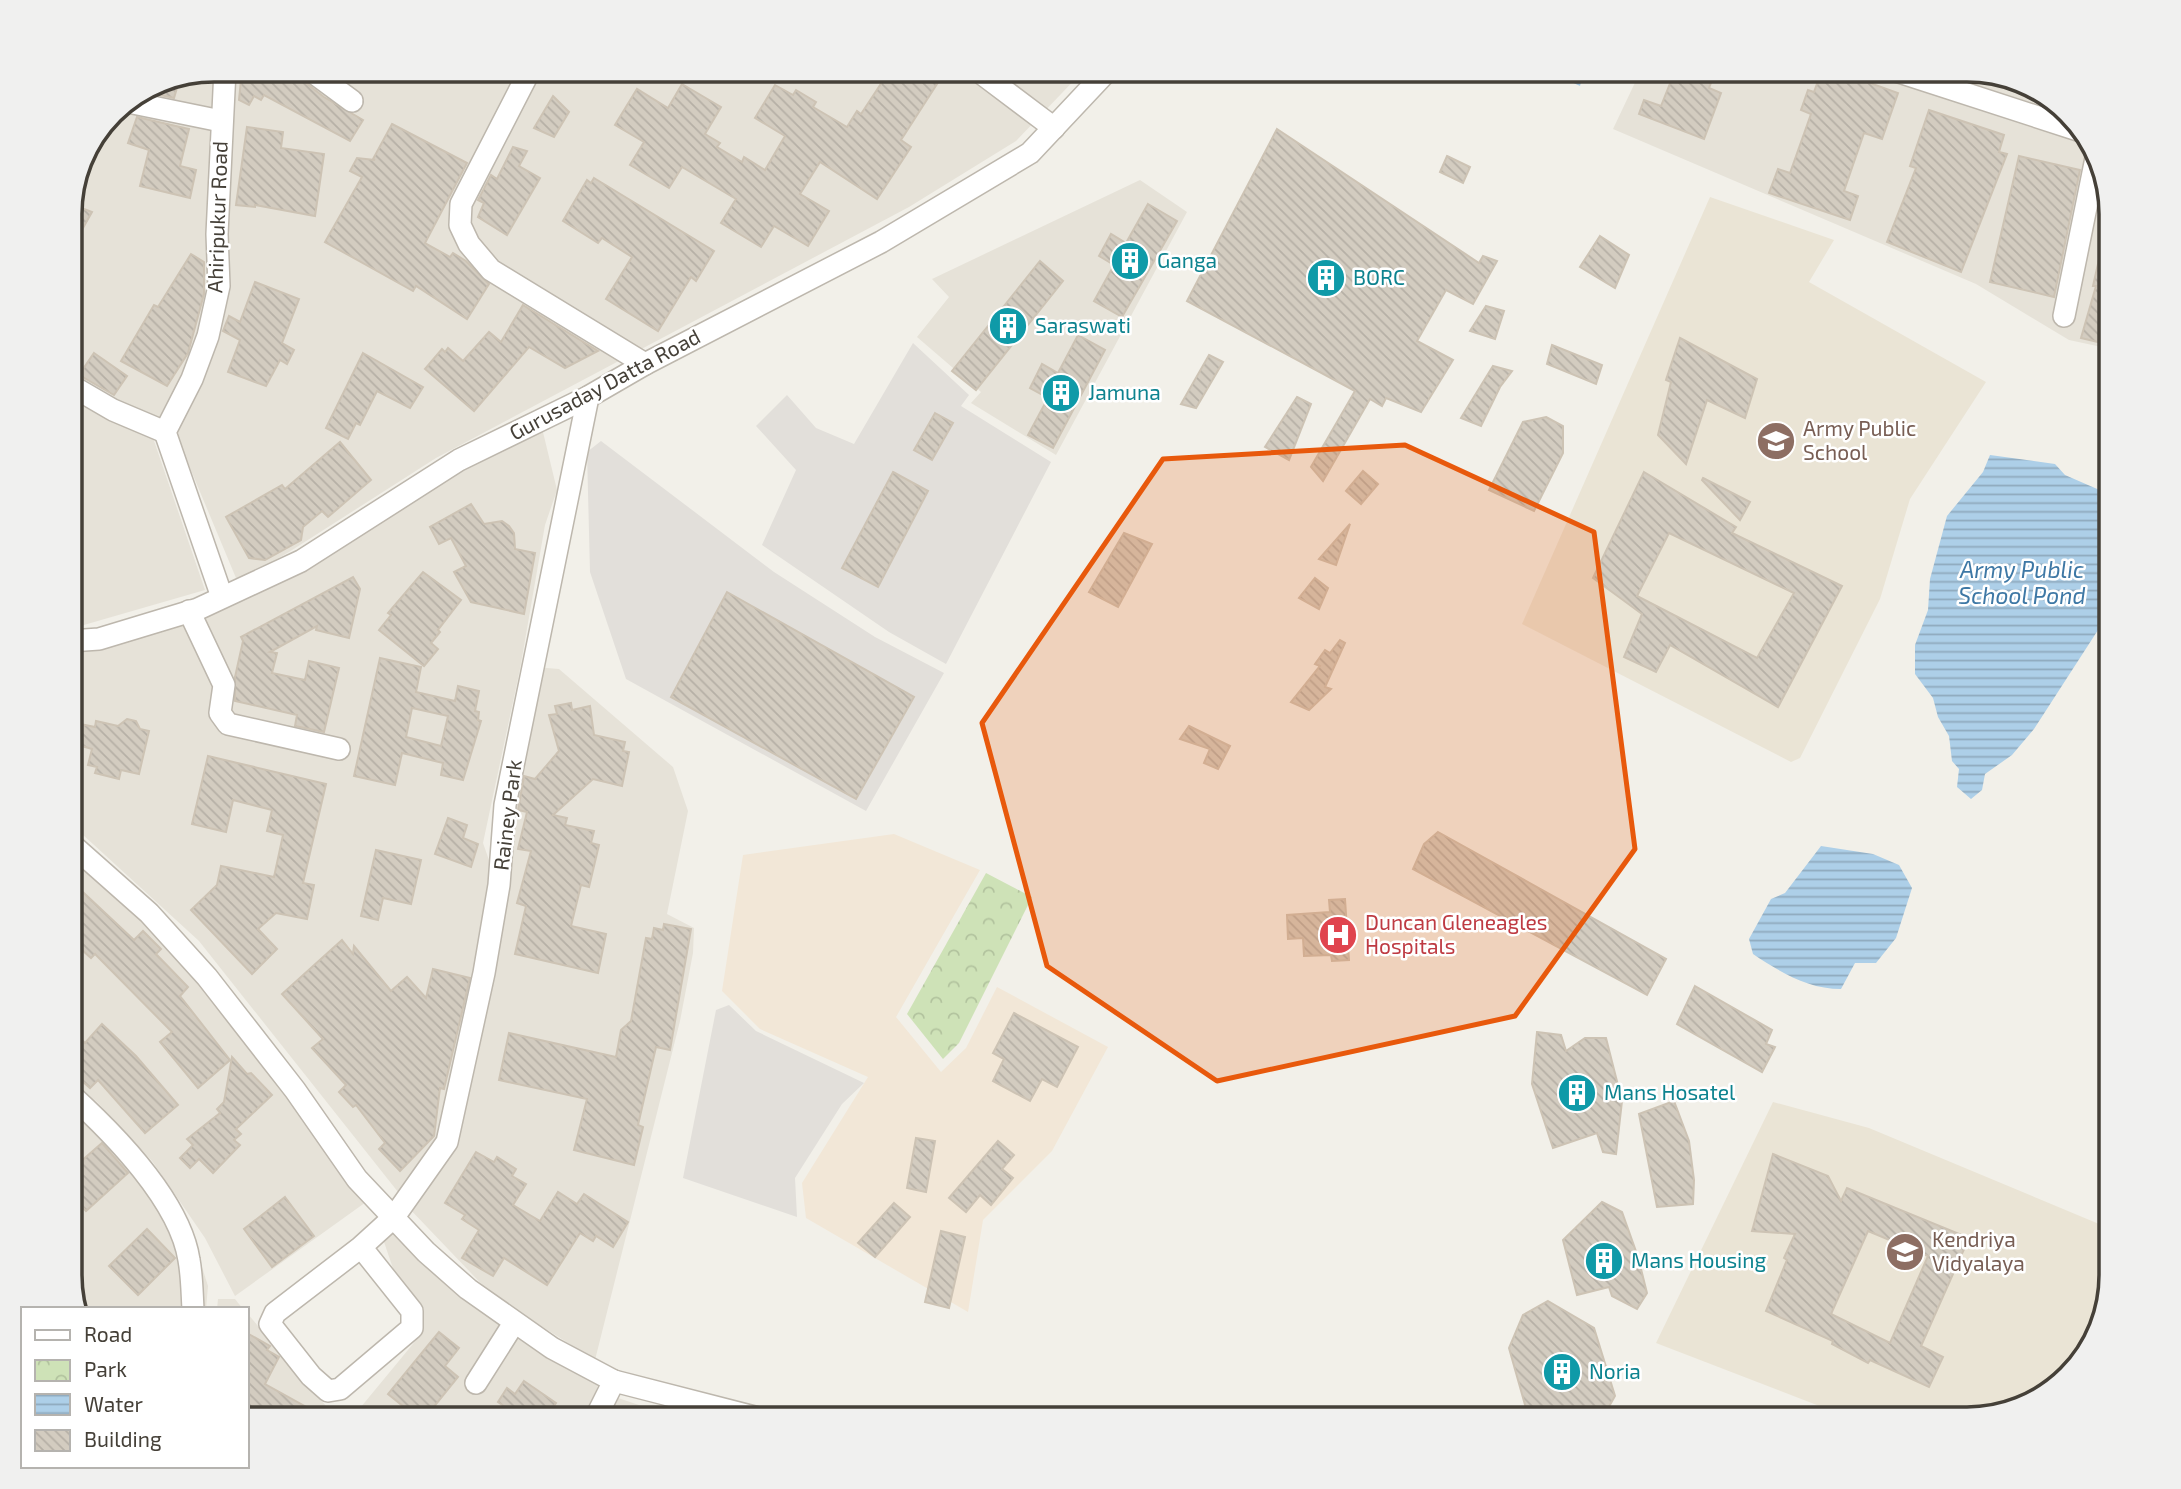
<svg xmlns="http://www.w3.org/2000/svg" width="2181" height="1489" font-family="'Exo 2',sans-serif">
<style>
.residential{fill:#e6e2d8}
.commercial{fill:#f2e7d7}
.industrial{fill:#e2dfda}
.education{fill:#eae4d5}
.park{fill:url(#park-crowns)}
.water{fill:url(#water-rules)}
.building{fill:url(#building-back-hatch);stroke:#cdc3b4;stroke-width:2;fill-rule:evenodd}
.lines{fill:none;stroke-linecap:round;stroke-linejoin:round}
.minor-casing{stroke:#bdb7ad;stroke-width:24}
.minor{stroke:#fff;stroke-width:21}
.marked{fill:#e8590c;fill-opacity:0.2;stroke:#e8590c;stroke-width:5;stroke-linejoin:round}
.labels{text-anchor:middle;stroke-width:5;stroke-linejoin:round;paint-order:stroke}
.street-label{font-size:21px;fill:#454038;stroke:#fff}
.culture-label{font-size:21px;fill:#0d838f;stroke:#fff;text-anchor:start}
.education-label{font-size:21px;fill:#785e54;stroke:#fff;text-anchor:start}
.health-label{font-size:21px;fill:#be3a42;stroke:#fff;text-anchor:start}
.water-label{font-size:23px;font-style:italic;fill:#3e78a5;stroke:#fff}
.rim{fill:none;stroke:#454038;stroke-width:3.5}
</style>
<defs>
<pattern id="park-crowns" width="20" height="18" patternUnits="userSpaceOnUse" patternTransform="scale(1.75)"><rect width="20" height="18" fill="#cee2b7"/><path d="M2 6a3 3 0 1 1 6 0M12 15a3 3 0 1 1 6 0" fill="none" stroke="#b2c39e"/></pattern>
<pattern id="water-rules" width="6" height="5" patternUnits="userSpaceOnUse" patternTransform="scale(1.75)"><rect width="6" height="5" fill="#adcfe8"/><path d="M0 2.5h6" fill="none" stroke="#8fa9bd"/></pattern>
<pattern id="building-back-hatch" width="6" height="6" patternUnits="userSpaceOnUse" patternTransform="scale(1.75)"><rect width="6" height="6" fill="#d3ccc0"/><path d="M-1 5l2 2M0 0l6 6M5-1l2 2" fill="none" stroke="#b6b0a6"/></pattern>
</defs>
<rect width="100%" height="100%" fill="#f2f0e9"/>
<g class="residential">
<polygon points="216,70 212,100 217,234 208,336 151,432 205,590 70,629 70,206 81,159 113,112 160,81"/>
<polygon points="236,70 1084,70 1016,141 909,207 436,458 289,552 249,575 236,578 175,432 211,361 228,284 227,130"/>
<polygon points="1641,70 1966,70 2047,95 2092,143 2111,214 2111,349 2069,340 1976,284 1613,129"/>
<polygon points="1140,180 1187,212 1056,455 971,403 981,392 917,337 949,297 932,279"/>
<polygon points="542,428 557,490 545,525 520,669 483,843 497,883 443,1145 402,1197 199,941 70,823 70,647 206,612 423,488"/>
<polygon points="535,667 559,669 673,767 688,811 667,914 694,928 693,953 680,1021 595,1360 492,1295 406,1205 451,1148 507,879 493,845"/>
<polygon points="70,837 238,1008 380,1192 235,1296 205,1238 152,1161 97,1102 70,1079"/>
<polygon points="70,1093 195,1245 208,1286 206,1309 78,1309 70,1283"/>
<polygon points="404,1218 488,1308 598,1385 587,1419 351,1419 417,1339 383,1239"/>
<polygon points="218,1299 235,1299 243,1309 217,1309"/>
<polygon points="247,1313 337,1419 247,1419"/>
<polygon points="612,1396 681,1419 604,1419"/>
</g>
<polygon class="commercial" points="894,834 980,870 896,1017 941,1072 966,1048 997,987 1108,1047 1052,1151 983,1220 968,1312 806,1218 802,1183 868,1077 760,1029 722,991 743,855"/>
<g class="industrial">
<polygon points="913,343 969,395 961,406 1051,462 946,664 889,632 762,545 796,470 756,426 787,395 816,428 854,444"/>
<polygon points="601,441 774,572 875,637 944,673 866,811 626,679 590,572 587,452"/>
<polygon points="729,1005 756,1031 864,1083 842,1104 795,1178 797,1217 683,1178 716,1010"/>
</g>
<g class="education">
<polygon points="1710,197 1834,240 1809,282 1986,382 1910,499 1880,599 1800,758 1791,762 1522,624"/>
<polygon points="1773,1102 1869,1128 2111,1229 2111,1275 2086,1355 2031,1404 1967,1419 1853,1419 1656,1343"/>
</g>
<polygon class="park" points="986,873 1032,897 959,1043 943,1059 907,1014"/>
<g class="water">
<polygon points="1555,70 1570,70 1582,78 1580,86 1554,74"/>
<polygon points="1990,455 2055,464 2065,475 2111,495 2109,613 2034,729 2012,755 1985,774 1982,790 1971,799 1957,787 1959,769 1952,761 1949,736 1938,717 1933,698 1915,674 1915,645 1928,610 1930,579 1947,516 1983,472"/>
<path d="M1821,846L1873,854L1899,865L1912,888L1896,938L1876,963H1855L1841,989C1808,989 1780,972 1753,954L1749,939L1771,899L1785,893Z"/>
</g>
<g class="building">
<polygon points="242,70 297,70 302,80 324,97 363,120 350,141 264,95 261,100 254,96 249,105 239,100"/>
<polygon points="890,70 946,70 901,140 911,147 877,199 820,162 800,194 829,211 808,246 774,226 761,247 721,223 736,199 682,167 669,188 630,165 644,142 615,125 637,89 668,108 682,84 721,107 705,134 720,143 717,147 742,162 744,157 765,170 785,136 755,118 775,85 793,95 796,90 816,102 813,107 847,127 857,111 861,114"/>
<polygon points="1690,70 1716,70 1709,88 1721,93 1704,139 1639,114 1644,100 1661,106 1673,76 1686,81"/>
<polygon points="1822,70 1834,70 1898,93 1882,139 1864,133 1844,191 1858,196 1850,220 1769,193 1778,169 1790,173 1811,114 1801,110 1808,90 1814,92"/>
<polygon points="157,82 177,88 174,98 147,92"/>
<polygon points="553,96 569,112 554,137 534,128"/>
<polygon points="1929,110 2004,135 1999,152 2007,154 1961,272 1887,242 1916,168 1910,166"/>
<polygon points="137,117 189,129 180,166 196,170 190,198 140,186 149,150 128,143"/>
<polygon points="392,124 467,163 425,243 450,257 453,253 466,261 489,284 467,319 416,286 413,291 325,242 362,177 350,171 357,158 375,160 373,159"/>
<polygon points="247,127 283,132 281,148 324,154 315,216 255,205 255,207 236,205"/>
<polygon points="1277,129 1479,263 1483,256 1497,261 1473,304 1446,290 1417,341 1453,360 1421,412 1386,398 1382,406 1370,399 1323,481 1311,467 1355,391 1187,301"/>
<polygon points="513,147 527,151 519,166 540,178 507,235 478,217 484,203 478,200 491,175 497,179"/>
<polygon points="1447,156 1470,167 1463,183 1440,172"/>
<polygon points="2019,156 2080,170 2054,297 1990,282"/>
<polygon points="594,178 714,251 696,281 691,277 658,331 606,299 632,257 602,238 598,243 563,221 587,180 591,183"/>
<polygon points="71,204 92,212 70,251 70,206"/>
<polygon points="1148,204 1177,221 1122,317 1094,301 1114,265 1099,256 1111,234 1126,243"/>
<polygon points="2105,233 2111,234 2111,339 2100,336 2098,342 2081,338 2096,286 2093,286"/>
<polygon points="1600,236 1629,255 1615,288 1580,267"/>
<polygon points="191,254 204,262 204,294 188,353 167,386 121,361 154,305 158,307"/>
<polygon points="1040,261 1063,281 976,390 952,371"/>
<polygon points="255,282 299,299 282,343 294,350 287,364 280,360 266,386 228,372 240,340 223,331 229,316 240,322"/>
<polygon points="523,305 598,351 565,368 529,347 474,411 425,369 442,349 445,352 448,348 463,361 489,332 501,342"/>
<polygon points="1486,306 1504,311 1495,339 1470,331"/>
<polygon points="1078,335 1105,350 1053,448 1028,435 1048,398 1030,388 1042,364 1058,373"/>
<polygon points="1680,338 1757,379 1745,418 1707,400 1686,464 1658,435 1671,382 1666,380"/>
<polygon points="1552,345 1602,365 1596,384 1547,364"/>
<polygon points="94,353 127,376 114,395 79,375"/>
<polygon points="363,353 423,387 410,408 377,391 360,425 356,423 348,439 326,428"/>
<polygon points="1209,355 1223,362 1196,408 1181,404"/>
<polygon points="1493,366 1512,371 1500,387 1481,426 1461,418"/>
<polygon points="1297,397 1311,404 1289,460 1265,447"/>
<polygon points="935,413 953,423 932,460 914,450"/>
<polygon points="1546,417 1563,426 1563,453 1534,511 1489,490 1523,422"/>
<polygon points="340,442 371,480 328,517 322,511 303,527 301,540 265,560 249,558 226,517 282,485 285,489"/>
<polygon points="1363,471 1378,484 1361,504 1346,491"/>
<polygon points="893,472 928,491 878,587 842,568"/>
<path d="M1644,472L1736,527L1732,533L1842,586L1778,707L1670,645L1656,672L1624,657L1642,614L1593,578ZM1669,533L1794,593L1757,658L1637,596Z"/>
<polygon points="1703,478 1750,502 1740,520 1702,480"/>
<polygon points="471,504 484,524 502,521 509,526 514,533 515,549 535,553 524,614 471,602 454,572 466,566 451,538 439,544 430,527"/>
<polygon points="1350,524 1336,565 1319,559"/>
<polygon points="1124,533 1152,544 1118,607 1089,592"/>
<polygon points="423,572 461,600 438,630 440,632 431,643 438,649 424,666 379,630 391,615 388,613"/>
<polygon points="353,577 360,589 349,638 316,630 317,626 270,652 277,653 272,673 305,680 309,661 339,668 324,732 295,726 297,715 235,701 235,677 243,641 241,637"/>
<polygon points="1315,578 1328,588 1319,609 1299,598"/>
<polygon points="727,592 914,697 856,799 671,697"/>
<polygon points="1340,640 1345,643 1325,687 1331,689 1309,710 1291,702 1320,666 1315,664 1325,650 1330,653"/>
<path d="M380,658L421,667L416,692L455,701L458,686L479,691L475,711L479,712L478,720L481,721L463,780L441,775L443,763L402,753L395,785L354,776ZM412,708L448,716L441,746L406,737Z"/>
<polygon points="571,703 572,710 590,706 594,735 625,742 623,751 629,752 622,786 593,779 553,815 567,818 565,825 594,831 591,843 599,845 589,887 581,885 571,926 606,934 598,973 515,954 526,906 517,903 531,851 518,849 527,812 518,810 524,776 535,779 559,751 549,715 557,714 555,706"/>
<polygon points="127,719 136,721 140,729 149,731 139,774 121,770 119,779 95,773 97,767 88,765 92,749 75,744 80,724 95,727 96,721 118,726"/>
<polygon points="1189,726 1230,746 1218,769 1204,763 1210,749 1180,739"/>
<polygon points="208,756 326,784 303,883 314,885 307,919 276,913 258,929 277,949 252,974 191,910 217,885 221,866 274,877 283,835 267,831 272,810 233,800 226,832 192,824"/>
<polygon points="448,818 467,825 463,838 478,844 471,867 435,854"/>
<polygon points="1438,832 1666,959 1647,995 1413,869 1424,844"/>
<polygon points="376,850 421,860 411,904 383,898 378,920 361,916"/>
<polygon points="70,880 134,940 143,931 161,949 156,954 188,987 180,996 230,1060 198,1088 160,1042 172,1032 95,954 91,958 70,939"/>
<polygon points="1345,899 1349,960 1332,961 1331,955 1304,956 1303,938 1288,939 1287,915 1330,912 1329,900"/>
<polygon points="664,924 691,929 670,1050 656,1047 638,1125 643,1127 634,1165 574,1150 587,1099 499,1080 509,1033 616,1057 621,1030 631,1021 646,938 652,939 654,928 663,930"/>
<polygon points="342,940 353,954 354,946 391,991 407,977 426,998 433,969 470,978 444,1089 440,1088 434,1136 400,1171 379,1149 385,1143 356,1105 353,1107 339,1092 346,1085 312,1048 323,1039 282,994"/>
<polygon points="1695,986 1772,1030 1766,1044 1775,1047 1762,1072 1677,1024"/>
<polygon points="1014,1013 1078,1047 1057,1087 1042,1079 1030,1101 993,1081 1004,1059 993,1053"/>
<polygon points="102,1024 136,1056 178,1105 145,1133 98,1080 90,1088 70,1070 70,1029 85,1043"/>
<polygon points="1537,1032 1561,1035 1566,1051 1585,1038 1606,1038 1622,1101 1616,1154 1603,1152 1597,1133 1553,1148 1532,1084"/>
<polygon points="232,1057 247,1074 251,1073 272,1095 236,1129 241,1134 234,1140 240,1145 213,1173 199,1159 190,1168 180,1158 193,1145 187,1139 220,1113 217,1109 224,1102"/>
<polygon points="1674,1101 1689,1141 1694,1180 1693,1204 1657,1207 1639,1114"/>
<polygon points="916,1138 935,1141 926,1192 907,1188"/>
<polygon points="998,1141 1014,1155 1002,1169 1013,1178 991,1205 980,1195 966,1212 949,1198"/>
<polygon points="102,1143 128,1173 86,1211 70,1193 70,1171"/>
<polygon points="476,1152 494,1162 497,1157 516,1169 512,1176 526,1184 513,1205 540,1221 558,1192 577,1204 584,1194 628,1222 613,1247 596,1236 593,1241 580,1233 547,1285 504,1258 493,1276 462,1258 479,1230 462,1219 465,1215 445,1203"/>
<path d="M1773,1154L1828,1176L1841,1201L1847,1188L1969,1238L1921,1346L1943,1357L1929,1387L1870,1360L1868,1363L1832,1344L1833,1341L1766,1311L1787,1260L1784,1258L1795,1234L1752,1231ZM1868,1231L1928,1256L1890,1343L1831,1314Z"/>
<polygon points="285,1197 314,1236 272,1267 244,1229"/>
<polygon points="1602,1202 1622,1212 1638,1257 1647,1293 1637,1309 1612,1296 1609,1287 1577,1295 1563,1240"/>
<polygon points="894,1203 910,1217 875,1257 858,1243"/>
<polygon points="147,1229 175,1258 138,1295 109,1266"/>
<polygon points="941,1231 965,1237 949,1308 925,1302"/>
<polygon points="1548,1301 1594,1328 1615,1396 1602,1419 1529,1419 1509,1348 1523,1315"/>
<polygon points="439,1332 459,1348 445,1366 458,1377 424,1419 419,1419 388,1394"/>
<polygon points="247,1333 270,1346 267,1350 279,1357 265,1384 328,1419 263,1419 247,1410"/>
<polygon points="524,1381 556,1403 552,1409 566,1419 497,1419 505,1407 498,1402 507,1388 515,1394"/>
</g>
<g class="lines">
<g class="minor-casing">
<g id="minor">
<polyline points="310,70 352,101"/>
<polyline points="530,70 461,204 460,225 469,244 491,270 645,364"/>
<polyline points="977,70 1054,128"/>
<polyline points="1893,70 2081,131"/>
<polyline points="128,102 221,121"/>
<polyline points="2064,316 2096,158"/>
<polyline points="70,385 113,410 165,432"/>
<polyline points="222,597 165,432 192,379 208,336 219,286 217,234 225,70"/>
<polyline points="189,611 224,685 220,713 228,724 339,749"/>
<polyline points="70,641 99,639 198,609 301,561 459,460 588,397 645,364 881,242 1030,153 1108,70"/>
<polyline points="70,843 149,913 207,977 295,1090 357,1179 426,1252 468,1289 552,1348 614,1381 762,1419"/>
<path d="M70,1094C113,1133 180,1201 189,1260C192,1276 192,1293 193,1309"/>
<polyline points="361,1247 275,1313 270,1324 311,1376 328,1391 340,1389 412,1328 412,1311 361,1247 394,1217 447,1142 484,973 499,885 505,805 588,397"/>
<polyline points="476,1383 514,1323"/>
<polyline points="595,1419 614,1381"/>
</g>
</g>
<use href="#minor" class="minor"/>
</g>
<path class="marked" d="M1405,445L1594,532L1635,849L1515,1016L1217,1081L1047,966L982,723L1163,459Z"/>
<defs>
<g id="building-disc" transform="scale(2.0125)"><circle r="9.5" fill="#0f9aa8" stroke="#fff"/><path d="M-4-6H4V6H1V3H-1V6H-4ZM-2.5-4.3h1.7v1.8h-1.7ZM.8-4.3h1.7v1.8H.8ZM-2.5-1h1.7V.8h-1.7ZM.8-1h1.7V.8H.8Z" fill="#fff"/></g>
<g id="school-disc" transform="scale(2.0125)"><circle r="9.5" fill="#8d6e63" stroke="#fff"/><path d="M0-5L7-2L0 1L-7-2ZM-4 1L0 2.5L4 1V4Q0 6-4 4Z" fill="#fff"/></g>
<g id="hospital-disc" transform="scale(2.0125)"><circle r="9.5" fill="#e0444e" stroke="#fff"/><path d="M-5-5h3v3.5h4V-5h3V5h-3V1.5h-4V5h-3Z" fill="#fff"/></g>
</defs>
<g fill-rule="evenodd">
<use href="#building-disc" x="1130" y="261"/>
<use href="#building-disc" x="1326" y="278"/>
<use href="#building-disc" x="1008" y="326"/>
<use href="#building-disc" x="1061" y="393"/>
<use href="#school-disc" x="1776" y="441"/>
<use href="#hospital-disc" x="1338" y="935"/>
<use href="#building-disc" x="1577" y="1093"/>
<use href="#school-disc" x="1905" y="1252"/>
<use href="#building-disc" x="1604" y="1261"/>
<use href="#building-disc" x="1562" y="1372"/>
</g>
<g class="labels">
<g class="street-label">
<text transform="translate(218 217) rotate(-88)" y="7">Ahiripukur Road</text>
<text transform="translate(605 385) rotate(-28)" y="7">Gurusaday Datta Road</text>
<text transform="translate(508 815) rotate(-83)" y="7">Rainey Park</text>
</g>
<g class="culture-label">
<text x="1157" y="268">Ganga</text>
<text x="1353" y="285">BORC</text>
<text x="1035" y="333">Saraswati</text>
<text x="1088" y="400">Jamuna</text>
<text x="1604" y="1100">Mans Hosatel</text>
<text x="1631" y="1268">Mans Housing</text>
<text x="1589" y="1379">Noria</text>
</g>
<g class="education-label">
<text x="1803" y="436">Army Public<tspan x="1803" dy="24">School</tspan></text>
<text x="1932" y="1247">Kendriya<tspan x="1932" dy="24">Vidyalaya</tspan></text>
</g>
<g class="health-label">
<text x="1365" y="930">Duncan Gleneagles<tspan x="1365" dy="24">Hospitals</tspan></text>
</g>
<g class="water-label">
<text x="2022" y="578">Army Public<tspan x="2022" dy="26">School Pond</tspan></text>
</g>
</g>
<path d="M0 0H2181V1489H0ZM214 82H1967A132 132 0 0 1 2099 214V1275A132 132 0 0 1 1967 1407H214A132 132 0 0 1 82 1275V214A132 132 0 0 1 214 82Z" fill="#f0f0ef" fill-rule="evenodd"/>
<path class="rim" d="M214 82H1967A132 132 0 0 1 2099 214V1275A132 132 0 0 1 1967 1407H214A132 132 0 0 1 82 1275V214A132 132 0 0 1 214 82Z"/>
<rect x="21" y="1307" width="228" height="161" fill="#ffffff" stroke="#b5b3af" stroke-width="2"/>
<rect x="35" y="1330" width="35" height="10" fill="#ffffff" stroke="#b5b3af" stroke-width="2"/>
<text x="84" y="1342" font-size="21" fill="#454038">Road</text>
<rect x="35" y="1360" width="35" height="21" fill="url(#park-crowns)" stroke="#b5b3af" stroke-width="2"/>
<text x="84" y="1377" font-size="21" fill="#454038">Park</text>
<rect x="35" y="1394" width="35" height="21" fill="url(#water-rules)" stroke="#b5b3af" stroke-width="2"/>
<text x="84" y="1412" font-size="21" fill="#454038">Water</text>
<rect x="35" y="1430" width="35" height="21" fill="url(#building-back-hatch)" stroke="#b5b3af" stroke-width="2"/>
<text x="84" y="1447" font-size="21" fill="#454038">Building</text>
</svg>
